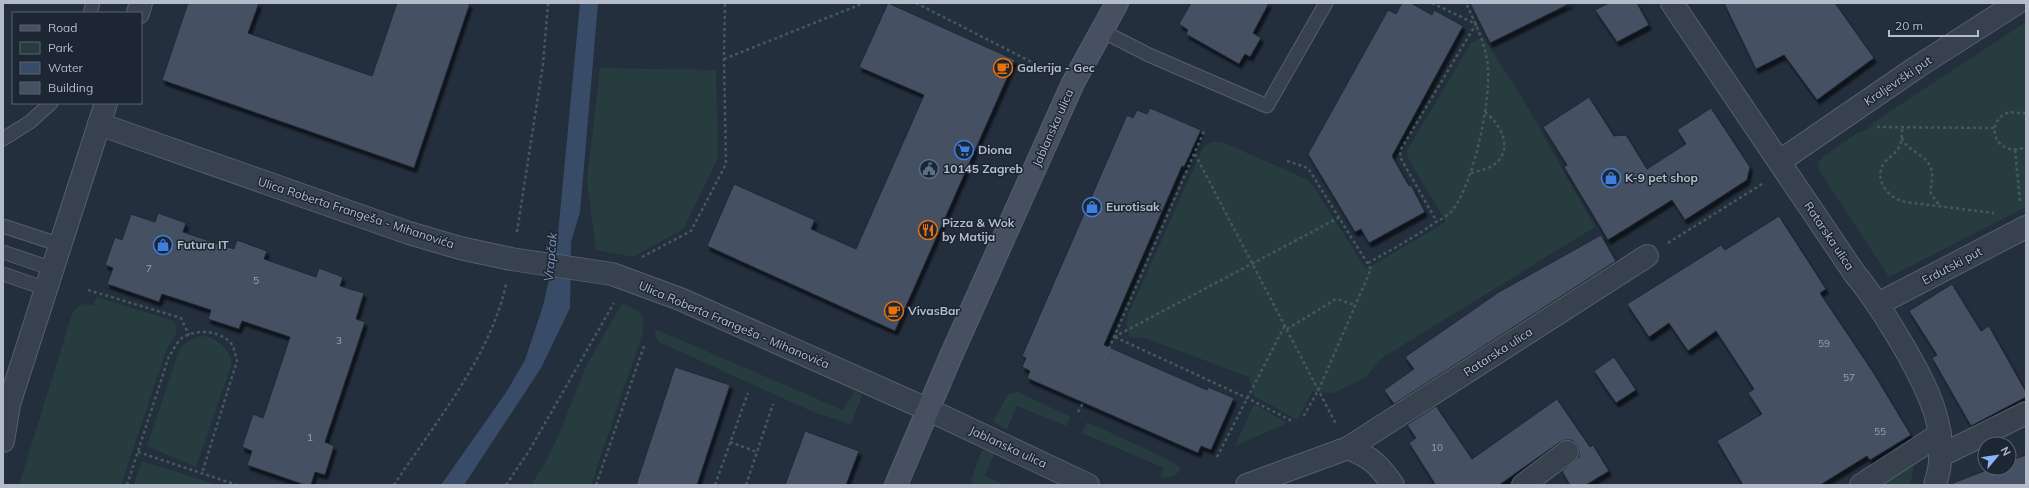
<svg xmlns="http://www.w3.org/2000/svg" width="2029" height="488" font-family="Mulish,sans-serif">
<style>
.green{fill:#263c3f}
.water{fill:#394c67}
.building{fill:#455162;stroke:#1f2835;filter:url(#shadow)}
.lines{fill:none;stroke-linecap:round;stroke-linejoin:round}
.lane-casing{stroke:#565f6c;stroke-width:15}
.street-casing{stroke:#565f6c;stroke-width:24}
.secondary-casing{stroke:#565f6c;stroke-width:24}
.path{stroke:#44595c;stroke-width:2.5;stroke-dasharray:3 3;stroke-linecap:butt}
.lane{stroke:#38414e;stroke-width:13}
.street{stroke:#38414e;stroke-width:22}
.secondary{stroke:#465061;stroke-width:22}
.labels{text-anchor:middle;stroke-width:3;stroke-linejoin:round;paint-order:stroke}
.number-label{font-size:10px;fill:#98a1af}
.poi-label{font-size:12px;font-weight:bold;fill:#b4bcc9;stroke:#1d2633;text-anchor:start}
.street-label{font-size:12px;fill:#b4bcc9;stroke:#1d2633}
.water-label{font-size:13px;font-style:italic;fill:#7c92b1;stroke:#1d2633}
</style>
<defs>
<filter id="shadow"><feDropShadow dx="2.5" dy="4.5" stdDeviation="1" flood-color="#0009"/></filter>
</defs>
<rect width="100%" height="100%" fill="#242f3e"/>
<g class="green">
<polygon points="2026,22 2026,207 1889,277 1819,170 1818,163 1824,156 1859,132 1863,132 1873,125 1871,124"/>
<path d="M1483,37L1520,94L1595,227L1382,358L1365,378L1333,393L1312,392L1298,419H1295L1254,396L1249,377L1145,338L1130,337L1126,323L1128,315L1201,152C1205,144 1212,140 1222,142L1304,178L1311,183L1366,269L1446,222L1409,160L1407,151L1471,43Z"/>
<polygon points="600,68 716,70 718,154 716,162 683,229 633,257 596,250 587,181"/>
<path d="M97,297L168,319L174,322C181,333 173,339 167,348L121,485H19L73,311L83,304L93,305Z"/>
<path d="M622,304C639,310 645,312 643,332L591,485H531L548,458L559,434L586,366Z"/>
<polygon points="655,329 843,410 855,391 862,396 851,424 813,412 659,342 656,337"/>
<path d="M205,336C220,340 228,348 232,363L196,467L147,446L179,351C185,341 195,337 205,336Z"/>
<polygon points="1018,392 1071,417 1066,426 1017,406 1007,429 993,422 1008,394"/>
<polygon points="1254,404 1287,423 1235,446"/>
<polygon points="1087,422 1169,460 1180,468 1179,472 1173,476 1161,478 1164,468 1082,433"/>
<polygon points="982,450 995,453 984,476 1005,485 973,484 971,480"/>
<polygon points="1916,459 1910,485 1876,485"/>
<polygon points="142,461 218,485 134,485"/>
</g>
<polygon class="water" points="580,3 598,3 580,212 571,242 570,308 541,368 464,485 441,485 507,391 525,360 543,306 557,245"/>
<g class="building">
<polygon points="188,3 259,3 248,33 372,76 397,3 470,3 414,168 162,80"/>
<polygon points="888,3 1015,60 895,331 707,246 734,184 815,220 811,229 856,249 924,95 859,67"/>
<polygon points="1191,3 1269,3 1253,33 1261,38 1250,57 1245,54 1239,64 1186,34 1188,30 1179,24"/>
<polygon points="1402,3 1411,3 1432,15 1434,10 1463,26 1392,156 1409,186 1411,185 1425,212 1369,243 1361,229 1355,232 1308,154 1388,10 1396,14"/>
<polygon points="1470,3 1571,3 1490,43"/>
<polygon points="1609,3 1637,3 1649,25 1617,42 1595,10"/>
<polygon points="1724,3 1835,3 1874,58 1817,100 1784,55 1756,69"/>
<polygon points="1589,97 1614,136 1626,135 1647,169 1686,144 1677,130 1711,108 1750,167 1747,180 1685,220 1672,200 1608,240 1564,167 1567,165 1543,127"/>
<polygon points="1150,108 1201,130 1184,167 1182,166 1104,345 1207,390 1208,387 1234,398 1211,450 1201,446 1198,453 1027,378 1030,371 1022,367 1026,358 1022,356 1127,115 1133,118 1137,110 1147,114"/>
<polygon points="158,213 186,223 183,232 234,249 237,240 267,251 264,259 316,277 319,268 343,277 340,286 364,293 356,319 365,322 325,442 334,446 325,475 315,472 311,485 305,485 247,465 252,451 242,447 253,414 263,418 290,337 242,321 239,329 208,319 211,310 162,294 159,302 107,284 113,268 105,265 115,237 122,240 131,214 155,222"/>
<polygon points="1779,216 1826,289 1820,293 1873,372 1911,435 1870,460 1867,456 1820,485 1743,485 1717,441 1762,414 1748,393 1754,389 1716,331 1688,351 1669,323 1649,337 1627,304 1721,245 1725,250"/>
<polygon points="1601,235 1616,261 1394,404 1384,390 1414,369 1405,357 1499,292"/>
<polygon points="1952,284 1981,331 1989,326 2026,392 2026,397 1971,426 1932,358 1937,355 1909,311"/>
<polygon points="1614,357 1636,390 1616,403 1594,371"/>
<polygon points="675,367 730,385 697,485 636,485"/>
<polygon points="1557,399 1590,447 1593,445 1609,471 1586,485 1570,485 1562,471 1579,457 1579,451 1577,445 1572,440 1565,440 1560,442 1499,485 1433,485 1435,484 1409,443 1416,438 1407,425 1436,406 1472,459"/>
<polygon points="805,431 859,451 846,485 785,485"/>
<polygon points="2026,455 2026,485 1953,485 1953,483 1992,468 2009,468 2009,461"/>
</g>
<g class="lines">
<g class="lane-casing">
<g id="lane">
<polyline points="90,13 93,3"/>
<polyline points="1102,31 1149,55 1267,106 1326,3"/>
<polyline points="3,139 30,122 51,103"/>
<polyline points="3,226 61,245"/>
<polyline points="3,252 53,269"/>
<polyline points="3,274 47,289"/>
</g>
</g>
<g class="street-casing">
<g id="street">
<path d="M1672,3L1855,274C1874,297 1889,322 1904,347C1929,391 1952,434 1935,485"/>
<polyline points="138,13 141,3"/>
<polyline points="99,124 409,233 460,248 511,259 612,274 680,299 929,410 1088,485"/>
<polyline points="1780,161 1917,67 2017,3"/>
<polyline points="1878,304 2026,227"/>
<polyline points="3,441 9,404 106,103"/>
<path d="M1348,448C1371,457 1379,465 1393,485"/>
<polyline points="1940,456 2026,413"/>
<polyline points="1247,485 1348,448 1647,256"/>
<polyline points="1523,485 1567,452"/>
<polyline points="1861,485 1940,434"/>
</g>
</g>
<g class="secondary-casing">
<polyline id="secondary" points="896,485 950,358 1073,83 1117,3"/>
</g>
<g class="path">
<polyline points="916,3 1049,71"/>
<polyline points="1432,3 1476,24 1401,149 1400,157 1437,222"/>
<polyline points="724,59 864,3"/>
<path d="M2026,113C2020,114 2014,111 2007,113C1983,123 1996,159 2026,147"/>
<polyline points="1877,127 1995,128"/>
<path d="M1902,129C1902,135 1902,142 1899,147C1896,154 1889,157 1884,163C1873,180 1888,198 1905,202L1994,213"/>
<path d="M1902,138C1908,153 1929,154 1932,172C1933,179 1930,187 1931,194L1940,206"/>
<polyline points="2015,150 2020,201"/>
<polyline points="1195,154 1336,424"/>
<polyline points="1287,161 1308,168 1371,269 1319,389 1302,419"/>
<path d="M1471,173C1477,171 1484,170 1490,167C1516,153 1502,125 1485,112"/>
<polyline points="517,232 543,64 548,3"/>
<polyline points="1668,243 1762,184"/>
<polyline points="642,257 691,231 726,164 724,59 725,3"/>
<path d="M1368,263C1391,250 1415,237 1436,222C1441,219 1447,216 1451,212C1474,184 1490,104 1488,69C1487,46 1475,23 1466,3"/>
<polyline points="88,290 181,318 189,335"/>
<polyline points="1287,329 1336,299 1355,305"/>
<polyline points="1114,337 1340,217"/>
<polyline points="1115,337 1247,398 1294,422"/>
<polyline points="1104,360 1205,129"/>
<polyline points="1078,412 1083,403"/>
<polyline points="730,442 757,452"/>
<polyline points="138,452 237,485"/>
<polyline points="1217,457 1285,325"/>
<path d="M127,485L169,356C173,351 177,342 182,338C196,329 216,330 229,341C234,345 235,354 237,361L202,473"/>
<path d="M394,485C434,424 491,356 506,284"/>
<polyline points="506,485 529,451 614,303"/>
<polyline points="596,485 644,346"/>
<polyline points="715,485 748,393"/>
<polyline points="746,485 773,404"/>
</g>
<use href="#lane" class="lane"/>
<use href="#street" class="street"/>
<use href="#secondary" class="secondary"/>
</g>
<defs>
<g id="cafe-ring" transform="scale(1)"><circle r="9.5" fill="#1d2633" stroke="#e8710a" stroke-width="1.5"/><path d="M-5.5-4.5H6V0H3Q3 3.5 0 3.5H-2.5Q-5.5 3.5-5.5 0ZM3-3.2v2h1.7v-2ZM-6 4.5H4V6H-6Z" fill="#e8710a"/></g>
<g id="supermarket-ring" transform="scale(1)"><circle r="9.5" fill="#1d2633" stroke="#3f7fe0" stroke-width="1.5"/><path d="M-6-5.5h2.5l.6 2H6L4.5 2H-2.5L-4.4-4H-6ZM-1.5 3.2a1.3 1.3 0 1 0 .1 0ZM3 3.2a1.3 1.3 0 1 0 .1 0Z" fill="#3f7fe0"/></g>
<g id="civic-ring" transform="scale(1)"><circle r="9.5" fill="#1d2633" stroke="#5c6f8a" stroke-width="1.5"/><path d="M-.6-6.5H3V-4.5H.6V-3L4-1V1h2V6H-6V1h2V-1L-.6-3ZM-1.2 2.5V6h2.4V2.5Z" fill="#5c6f8a"/></g>
<g id="shop-ring" transform="scale(1)"><circle r="9.5" fill="#1d2633" stroke="#3f7fe0" stroke-width="1.5"/><path d="M-5-2.5h2.3a2.7 3.5 0 0 1 5.4 0H5L5.5 6h-11ZM-1.5-2.5h3a1.5 2.3 0 0 0-3 0Z" fill="#3f7fe0"/></g>
<g id="restaurant-ring" transform="scale(1)"><circle r="9.5" fill="#1d2633" stroke="#e8710a" stroke-width="1.5"/><path d="M-5-6h1v4h1v-4h1v4h1v-4h1v5L-1.5 .5V6h-2V.5L-5-1ZM5-6V6H3V1.5H1.5Q1.5-4 5-6Z" fill="#e8710a"/></g>
</defs>
<g fill-rule="evenodd">
<use href="#cafe-ring" x="1003" y="68"/>
<use href="#supermarket-ring" x="964" y="150"/>
<use href="#civic-ring" x="929" y="169"/>
<use href="#shop-ring" x="1611" y="178"/>
<use href="#shop-ring" x="1092" y="207"/>
<use href="#restaurant-ring" x="928" y="230"/>
<use href="#shop-ring" x="163" y="245"/>
<use href="#cafe-ring" x="894" y="311"/>
</g>
<g class="labels">
<g class="number-label">
<text x="149" y="272">7</text>
<text x="256" y="284">5</text>
<text x="339" y="344">3</text>
<text x="1824" y="347">59</text>
<text x="1849" y="381">57</text>
<text x="1880" y="435">55</text>
<text x="310" y="441">1</text>
<text x="1437" y="451">10</text>
</g>
<g class="poi-label">
<text x="1017" y="72">Galerija - Gec</text>
<text x="978" y="154">Diona</text>
<text x="943" y="173">10145 Zagreb</text>
<text x="1625" y="182">K-9 pet shop</text>
<text x="1106" y="211">Eurotisak</text>
<text x="942" y="227">Pizza &amp; Wok<tspan x="942" dy="14">by Matija</tspan></text>
<text x="177" y="249">Futura IT</text>
<text x="908" y="315">VivasBar</text>
</g>
<g class="street-label">
<text transform="translate(1898 81) rotate(-34)" y="4">Kraljevrški put</text>
<text transform="translate(1053 128) rotate(-66)" y="4">Jablanska ulica</text>
<text transform="translate(356 213) rotate(18)" y="4">Ulica Roberta Frangeša - Mihanovića</text>
<text transform="translate(1829 236) rotate(56)" y="4">Ratarska ulica</text>
<text transform="translate(1952 266) rotate(-28)" y="4">Erdutski put</text>
<text transform="translate(734 325) rotate(23)" y="4">Ulica Roberta Frangeša - Mihanovića</text>
<text transform="translate(1498 352) rotate(-33)" y="4">Ratarska ulica</text>
<text transform="translate(1008 447) rotate(25)" y="4">Jablanska ulica</text>
</g>
<g class="water-label">
<text transform="translate(550 257) rotate(-85)" y="5">Vrapčak</text>
</g>
</g>
<rect width="2029" height="488" fill="none" stroke="#b4bcc9" stroke-width="8"/>
<rect x="12" y="12" width="130" height="92" fill="#1d2633" stroke="#59626f"/>
<rect x="20" y="25" width="20" height="6" fill="#465061" stroke="#59626f"/>
<text x="48" y="32" font-size="12" fill="#b4bcc9">Road</text>
<rect x="20" y="42" width="20" height="12" fill="#263c3f" stroke="#59626f"/>
<text x="48" y="52" font-size="12" fill="#b4bcc9">Park</text>
<rect x="20" y="62" width="20" height="12" fill="#394c67" stroke="#59626f"/>
<text x="48" y="72" font-size="12" fill="#b4bcc9">Water</text>
<rect x="20" y="82" width="20" height="12" fill="#455162" stroke="#59626f"/>
<text x="48" y="92" font-size="12" fill="#b4bcc9">Building</text>
<g transform="translate(1997 456) rotate(61)"><circle r="19" fill="#1d2633" stroke="#59626f"/>
<path d="M0-3L7 15L0 10L-7 15Z" fill="#8ab4f8"/>
<text y="-6" font-size="11" font-weight="bold" text-anchor="middle" fill="#b4bcc9">N</text>
</g>
<path d="M1889 30v6h89v-6" fill="none" stroke="#b4bcc9" stroke-width="2"/>
<text x="1895" y="30" font-size="12" fill="#b4bcc9" stroke="#1d2633" stroke-width="3" paint-order="stroke">20 m</text>
</svg>
